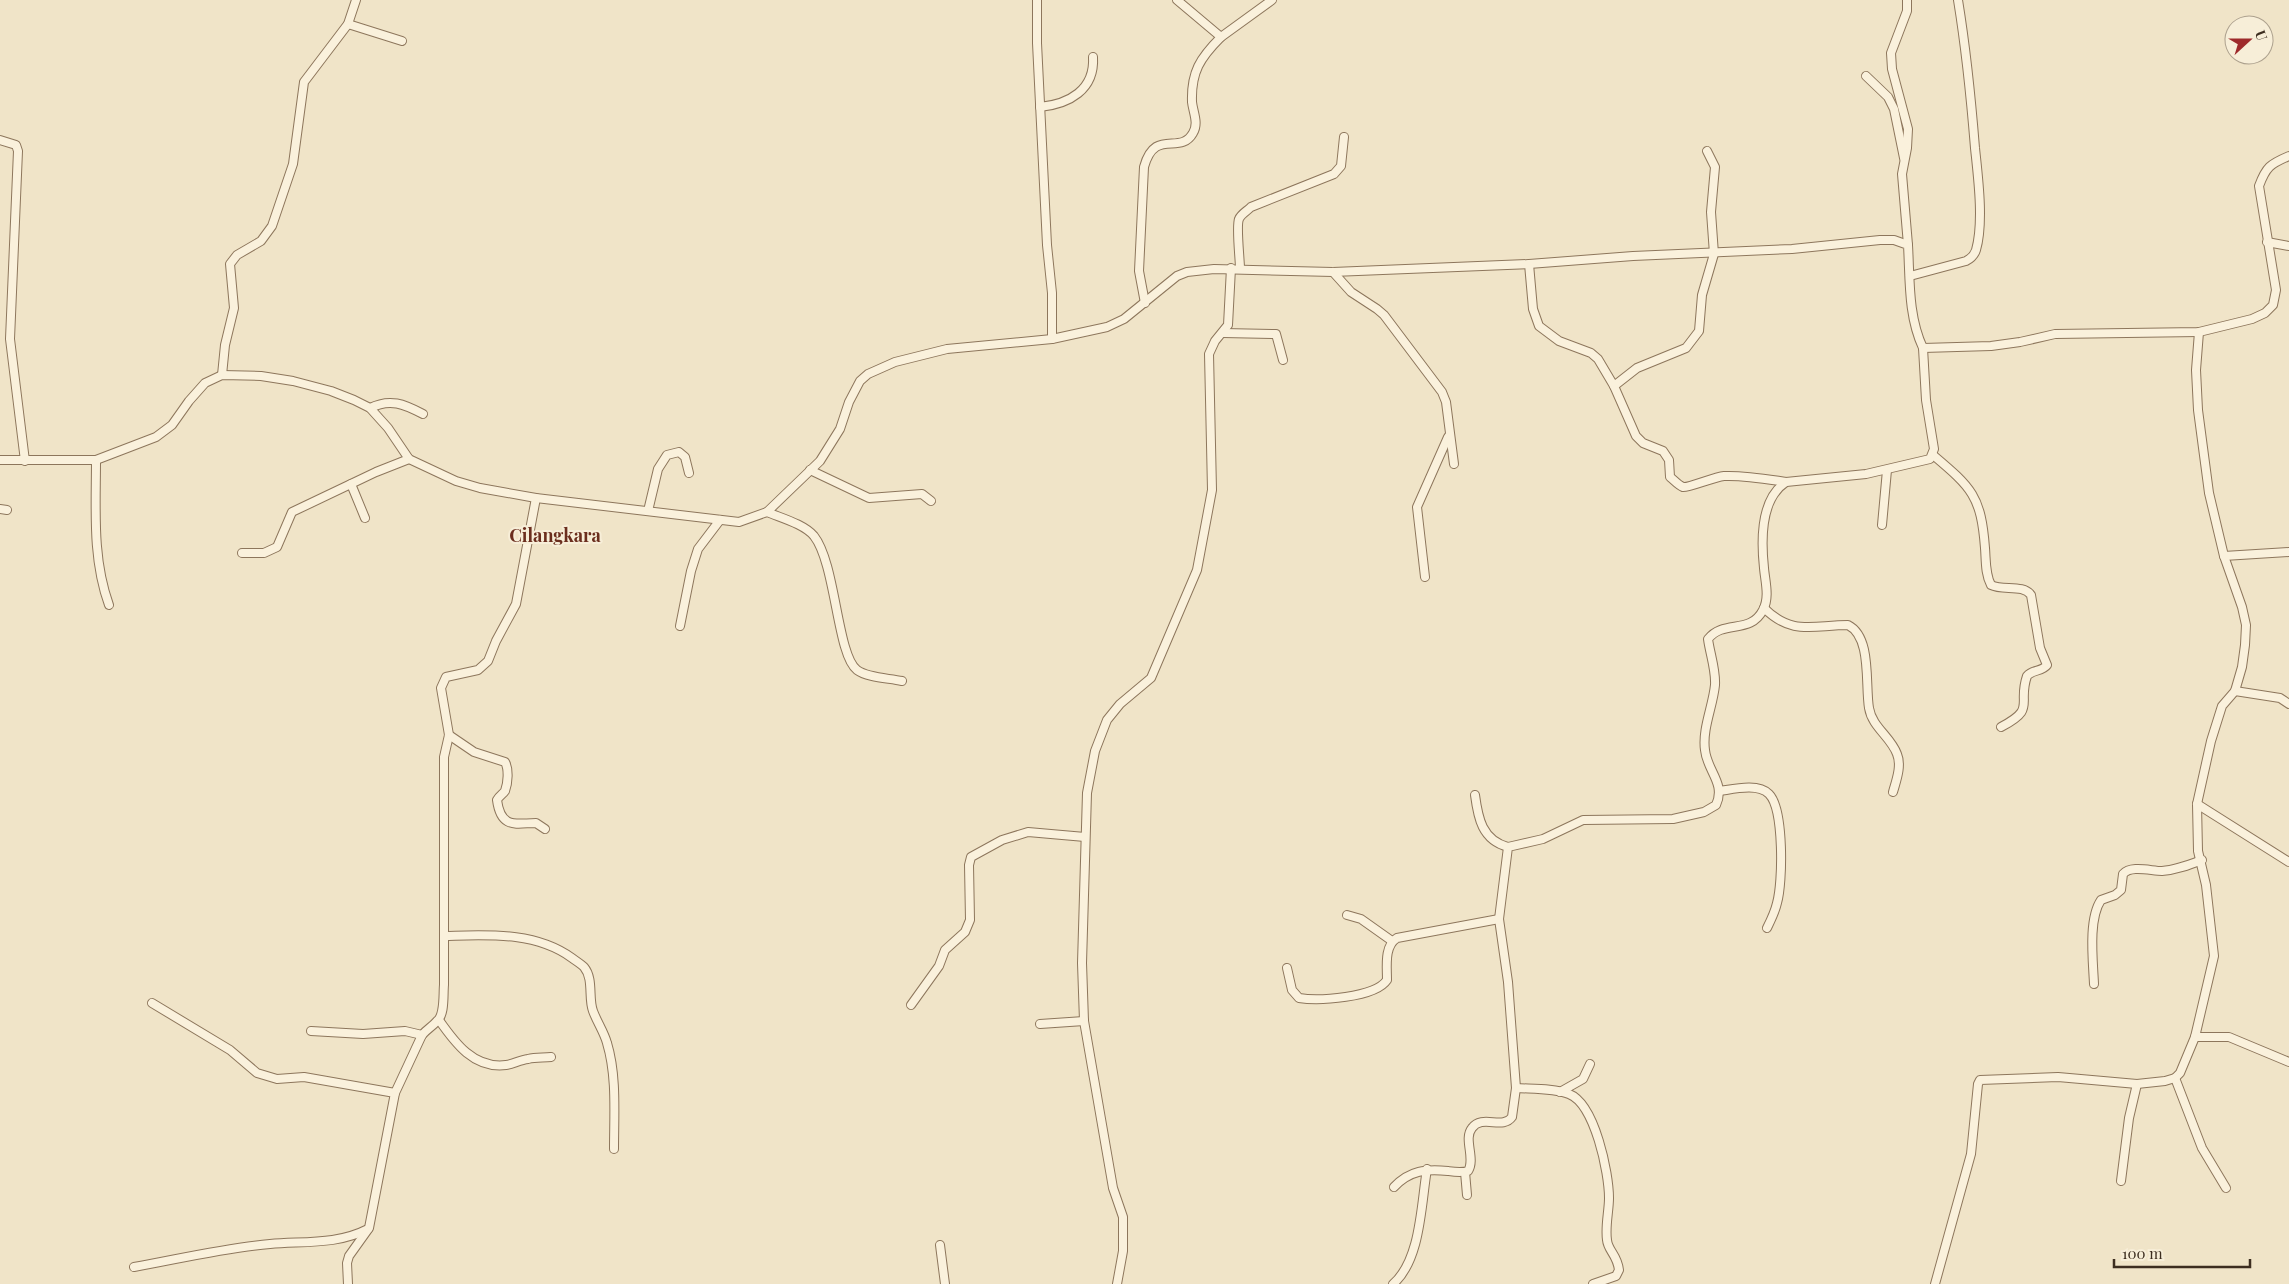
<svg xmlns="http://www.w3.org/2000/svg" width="2289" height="1284" font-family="'Playfair Display',serif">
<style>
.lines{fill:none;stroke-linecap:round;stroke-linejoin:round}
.minor-casing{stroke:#8d765c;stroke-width:10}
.minor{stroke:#faf1dc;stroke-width:8}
.labels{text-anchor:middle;stroke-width:4;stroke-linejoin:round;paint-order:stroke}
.quarter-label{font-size:18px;font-weight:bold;fill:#6b2e1e;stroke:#f7eed8}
</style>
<rect width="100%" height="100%" fill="#f0e4c8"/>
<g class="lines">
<g class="minor-casing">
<g id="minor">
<polyline points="1037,0 1037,43 1047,245 1052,293 1052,339"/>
<polyline points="1907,0 1907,11 1891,53 1892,69 1908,129 1907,148 1902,174 1908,245"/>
<polyline points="348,24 402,41"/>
<polyline points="1221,37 1272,0"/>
<polyline points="1866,76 1888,97 1894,109 1904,158"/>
<path d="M1040,107C1069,104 1095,90 1093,57"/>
<polyline points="0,140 16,145 18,151 10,339 25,461"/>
<polyline points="2267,242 2289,246"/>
<path d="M1529,264L1533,309L1539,326L1559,341L1591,353L1598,359L1614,386L1636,436L1643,443L1663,451L1669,460L1670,477C1674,480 1678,485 1683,487C1688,488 1714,477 1724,476C1744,475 1766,479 1786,482"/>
<path d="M1240,269C1240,259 1236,226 1239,219C1241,214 1247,211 1251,207L1334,174L1341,166L1344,137"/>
<polyline points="1333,272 1351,292 1377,309 1384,315 1442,392 1446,402 1454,464"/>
<path d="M1910,276L1966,261C1970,259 1974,256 1976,250C1984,222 1978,177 1975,148C1971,98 1966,49 1958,0"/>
<path d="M1145,303L1139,271L1144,167C1155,127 1180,156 1193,133C1199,123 1193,112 1192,102C1191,72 1200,58 1221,37L1177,0"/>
<polyline points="1223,333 1276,334 1283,360"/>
<polyline points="222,375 225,345 234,308 230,264 237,255 261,241 272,226 293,164 304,82 348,24 356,0"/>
<polyline points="1614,386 1637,368 1686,348 1699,331 1702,295 1714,254 1711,212 1715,167 1707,151"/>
<path d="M370,408C390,398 404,404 423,414"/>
<path d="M1933,455C1972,488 1981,496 1985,548C1986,560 1985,574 1991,585C2003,591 2023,584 2031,595L2040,648L2047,665C2042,672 2033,669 2027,676C2017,705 2037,708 2001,727"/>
<path d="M0,460H96L156,437L172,425L189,401L205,383L222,375L261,376L293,381L331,391L354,400L370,408L388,428L409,459L456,481L480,488L536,498L739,522L767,512L820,461L840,429L849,402L860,381L868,374L895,362L947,349L1052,339L1107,327L1124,319L1177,276L1187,272L1214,269L1333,272L1529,264L1633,256L1792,249L1880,240H1894L1908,245C1910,280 1908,316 1923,348L1991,346L2020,342L2055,334L2199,332L2252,319L2265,313L2273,305L2276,290L2259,186C2266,167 2270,164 2289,156"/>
<path d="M96,460C96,509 92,558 109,605"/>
<polyline points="810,470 869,498 922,494 931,501"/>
<polyline points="351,484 365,518"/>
<polyline points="0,509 7,510"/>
<polyline points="648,511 658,469 667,455 679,452 685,457 689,473"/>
<path d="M767,512C781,518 804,524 814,536C836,564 837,655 857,670C868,678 888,678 902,681"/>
<polyline points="1882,525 1887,470"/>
<polyline points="242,553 264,553 277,547 292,512 376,472 409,459"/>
<polyline points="2224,556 2289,552"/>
<polyline points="1425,577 1417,507 1448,437"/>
<path d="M1764,608C1792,636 1813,625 1848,625C1872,637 1865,684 1869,708C1872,727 1891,737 1897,754C1902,766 1896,781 1893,792"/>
<polyline points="680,626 691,571 698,549 720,520"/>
<polyline points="2235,691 2280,698 2289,704"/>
<path d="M449,735L474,752L505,762C509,769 508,783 505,791C503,794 499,796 497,800C501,830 517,823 536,823L545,829"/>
<path d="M1720,791C1734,789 1758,783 1769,794C1784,809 1783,882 1777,903C1775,912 1771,920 1767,928"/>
<path d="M1475,795C1478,818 1482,840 1508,847"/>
<polyline points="2197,804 2289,862"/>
<polyline points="1347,915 1361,919 1392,941"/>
<path d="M444,936C487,935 535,931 572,958C576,961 581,964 584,967C594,979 588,998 593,1011C597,1022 604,1032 607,1043C617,1076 614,1114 614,1149"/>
<path d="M1287,968L1292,990L1299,998C1318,1001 1375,998 1387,980C1387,966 1384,946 1397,938L1499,919"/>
<path d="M2094,984C2093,961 2088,919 2101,900L2115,895L2121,890L2123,874C2131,865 2151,871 2162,871C2176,870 2189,865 2202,860"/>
<polyline points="152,1003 230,1050 257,1073 277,1079 304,1077 395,1093"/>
<polyline points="911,1005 939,966 945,950 965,932 970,920 969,865 971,857 1002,840 1028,832 1085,837"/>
<path d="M439,1020C455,1043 474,1069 506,1065C513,1064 520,1060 528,1059C536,1057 544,1058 551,1057"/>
<polyline points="1040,1024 1084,1021"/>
<polyline points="311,1031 363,1034 405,1031 422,1035"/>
<polyline points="2195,1037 2229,1037 2289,1062"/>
<polyline points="2175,1078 2202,1148 2226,1188"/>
<path d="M1516,1088C1533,1089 1554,1088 1569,1094C1595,1104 1609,1173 1609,1198C1609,1211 1605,1226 1607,1240C1608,1251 1617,1254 1619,1270L1616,1276L1593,1284"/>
<polyline points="1560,1092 1583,1079 1590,1064"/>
<polyline points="1465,1172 1467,1195"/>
<polyline points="2121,1181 2129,1118 2137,1084"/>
<path d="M1394,1187C1410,1170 1426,1169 1448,1171C1455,1172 1461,1173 1468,1171C1476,1159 1463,1139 1472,1128C1482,1114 1503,1130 1512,1117L1516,1088L1508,982L1499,919L1508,847L1543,839L1583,820L1673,819L1704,812L1716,805C1726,783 1707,771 1705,750C1702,729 1713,706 1715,685C1716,670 1710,654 1708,639C1724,619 1750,635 1763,610C1770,597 1765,581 1764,568C1761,540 1760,499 1786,482L1866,474L1930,459L1934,449L1926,400L1923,348"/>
<polyline points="940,1245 945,1284"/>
<path d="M134,1267C179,1259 224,1248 270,1244C303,1241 337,1245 368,1229"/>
<path d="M348,1284L347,1263L349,1256L369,1228L395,1093L422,1035C427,1029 432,1027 437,1021C445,1015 443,995 444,985V757L449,735L441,688L446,677L478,670L488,661L496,641L516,604L536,498"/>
<polyline points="1117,1284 1123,1251 1123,1217 1113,1188 1084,1021 1082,963 1087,793 1095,751 1107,720 1120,704 1151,678 1197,570 1212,490 1209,354 1215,341 1228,325 1231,268"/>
<path d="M1393,1284C1421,1260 1421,1204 1427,1169"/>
<polyline points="1935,1284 1971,1154 1978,1084 1980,1080 2058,1077 2137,1084 2165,1081 2175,1078 2180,1073 2195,1037 2214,956 2206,885 2198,851 2197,804 2211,741 2222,706 2235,691 2242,667 2245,645 2246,625 2242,607 2224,556 2209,493 2198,410 2196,370 2199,332"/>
</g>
</g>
<use href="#minor" class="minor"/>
</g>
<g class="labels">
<g class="quarter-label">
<text x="555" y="542">Cilangkara</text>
</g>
</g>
<g transform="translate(2249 40) rotate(69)"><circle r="24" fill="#f7eed8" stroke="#ada18e"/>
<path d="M0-4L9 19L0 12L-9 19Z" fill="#9e2a2b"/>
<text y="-8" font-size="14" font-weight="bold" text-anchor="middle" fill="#3d2e20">U</text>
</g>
<path d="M2114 1259v8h136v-8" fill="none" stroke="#3d2e20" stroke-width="2.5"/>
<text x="2122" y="1259" font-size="15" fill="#3d2e20" stroke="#f7eed8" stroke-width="4" paint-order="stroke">100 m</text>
</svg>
